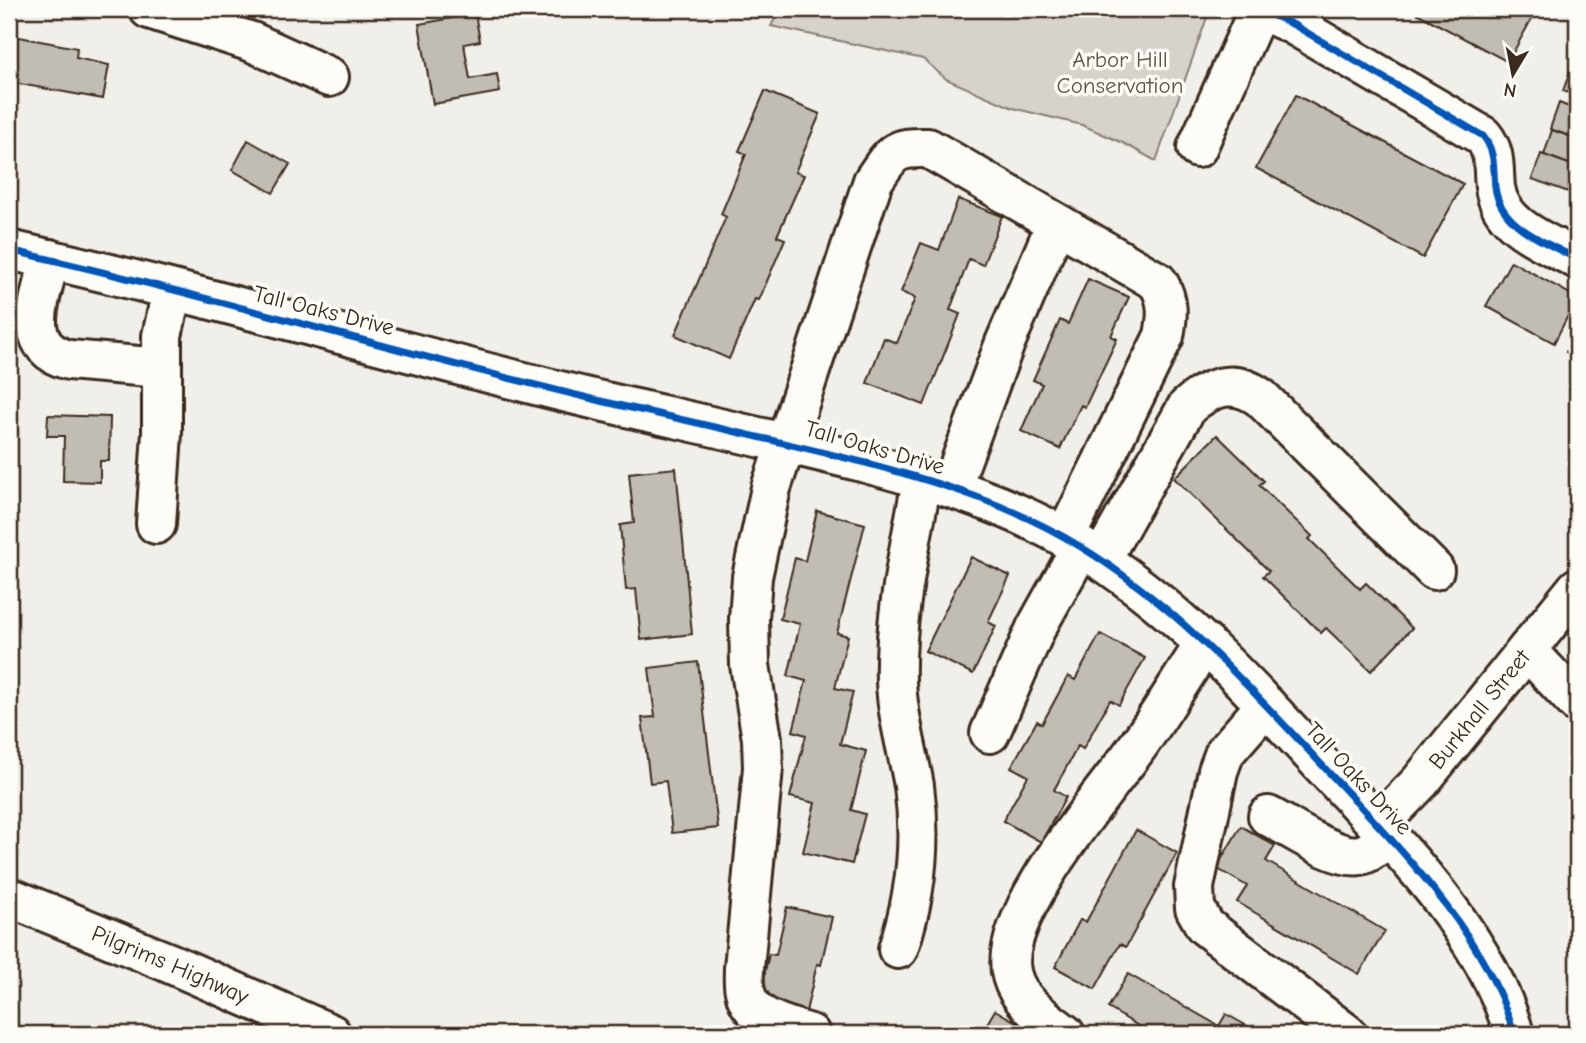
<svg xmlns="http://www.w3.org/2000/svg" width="1586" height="1043" font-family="'Comic Neue',sans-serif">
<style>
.green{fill:#d7d2cc;stroke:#897e75;stroke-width:2}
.building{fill:#c1bcb4;stroke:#3b2a1e;stroke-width:2}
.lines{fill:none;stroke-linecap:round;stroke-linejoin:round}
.minor-casing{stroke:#3b2a1e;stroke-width:44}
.highway-casing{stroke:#3b2a1e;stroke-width:44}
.minor{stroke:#fdfcf7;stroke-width:38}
.highway{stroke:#fdfcf7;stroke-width:38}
.cycleway-casing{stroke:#fdfcf7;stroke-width:11}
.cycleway{stroke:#0057b8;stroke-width:7}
.labels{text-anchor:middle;stroke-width:7;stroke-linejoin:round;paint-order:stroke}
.park-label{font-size:23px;fill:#62544a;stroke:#fdfcf7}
.street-label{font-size:23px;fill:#3b2a1e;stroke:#fdfcf7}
</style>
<rect width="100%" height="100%" fill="#f1efea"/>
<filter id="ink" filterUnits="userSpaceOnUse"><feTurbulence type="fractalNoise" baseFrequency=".0143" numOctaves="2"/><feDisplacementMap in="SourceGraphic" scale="14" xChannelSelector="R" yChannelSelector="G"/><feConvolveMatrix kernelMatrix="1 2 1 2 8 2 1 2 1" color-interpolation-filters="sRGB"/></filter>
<g filter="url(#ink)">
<polygon class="green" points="780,9 1210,9 1156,161 1123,143 1082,125 1013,108 946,79 923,59 771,26"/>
<g class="building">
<polygon points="1409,9 1537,9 1508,62"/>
<polygon points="475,14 480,41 464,44 470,79 497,74 500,92 433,104 419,24"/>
<polygon points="9,35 77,48 76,58 109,65 103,99 9,82"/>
<polygon points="1572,66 1577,68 1577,96 1563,91"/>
<polygon points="765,91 820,114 795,172 804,175 777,236 785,239 759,300 755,299 729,359 675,335 726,217 721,214 746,154 739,151"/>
<polygon points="1296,95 1463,184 1423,258 1256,168"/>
<polygon points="1559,103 1577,110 1577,139 1550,129"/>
<polygon points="1552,130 1577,139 1577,167 1544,155"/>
<polygon points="248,140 290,164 273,193 232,170"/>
<polygon points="1541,154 1577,167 1577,195 1532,179"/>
<polygon points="958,199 1002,216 983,265 969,259 950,310 960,314 924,405 867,383 884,338 897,343 915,298 901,292 921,243 939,250"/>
<polygon points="1511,261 1577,298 1554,343 1486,306"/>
<polygon points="1088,279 1129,297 1111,336 1117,339 1085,407 1081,405 1060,449 1021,431 1042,384 1033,380 1060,320 1068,324"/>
<polygon points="1577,330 1577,358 1566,352"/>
<polygon points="48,415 110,417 109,461 100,461 100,482 63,481 64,436 47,436"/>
<polygon points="1217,435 1264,481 1259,485 1312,536 1309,539 1360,589 1366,583 1412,628 1371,671 1326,628 1321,633 1263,576 1269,571 1174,478"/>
<polygon points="676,468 692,634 641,640 636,589 626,590 620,525 634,523 629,473"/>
<polygon points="817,511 865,524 837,633 848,636 835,688 853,692 840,744 866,751 851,810 865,814 852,864 803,852 815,803 790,797 806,735 793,731 806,681 788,676 800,624 780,619 795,558 805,561"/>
<polygon points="971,557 1010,576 988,622 996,626 973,674 925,651"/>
<polygon points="1100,634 1145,658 1119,705 1110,700 1083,749 1078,746 1054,790 1066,797 1041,842 1003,821 1028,776 1011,767 1037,721 1042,724 1068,676 1075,680"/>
<polygon points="698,662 718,828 672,833 666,781 650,783 642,718 655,717 649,668"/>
<polygon points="1241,826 1275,846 1266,861 1385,931 1359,974 1237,902 1247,886 1216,868"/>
<polygon points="1136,830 1177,853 1126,947 1120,944 1095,989 1055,967 1080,920 1086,922"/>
<polygon points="787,907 832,917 821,965 817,964 805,1016 757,1005 769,954 776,955"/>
<polygon points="1128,974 1219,1026 1226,1014 1261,1034 1152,1034 1108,1008"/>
<polygon points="995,1010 1037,1034 981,1034"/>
</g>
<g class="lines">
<g class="minor-casing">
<g id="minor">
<polyline points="149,9 252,42 329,77"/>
<path d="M1259,9L1294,25L1483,136C1496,152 1493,168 1495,187C1500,227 1546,242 1577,259"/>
<polyline points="1197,148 1259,9"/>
<path d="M9,250C209,295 406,355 605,402C692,422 779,441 866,463C941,483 1015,506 1081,547C1186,611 1265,705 1349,794C1412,861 1489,943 1514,1034"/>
<path d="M50,259C41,297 18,347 69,360L161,368"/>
<polyline points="951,488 1005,343 1056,224"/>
<polyline points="156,524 162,433 162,336 172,291"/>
<path d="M1101,560L1187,407C1211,386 1234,378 1261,398L1434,570"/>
<polyline points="1527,650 1577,703"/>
<polyline points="1266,705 1225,752 1218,771 1194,887 1195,908 1205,926 1347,1034"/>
<polyline points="990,733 1036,628 1081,547"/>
<path d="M1268,816C1290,827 1336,860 1360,855C1371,853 1380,843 1388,836"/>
<path id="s1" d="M1378,825L1420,782L1577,588"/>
<path d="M898,949C916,896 922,842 914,786C908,751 897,716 896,681C894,613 911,545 922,479"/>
<path d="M810,1034C787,1026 750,1020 745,991C743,984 744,975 744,968L763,768L762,739L750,665L749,619L752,577L771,488L873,181C892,153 893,147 928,148L1158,282C1169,301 1168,315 1164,336L1065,538"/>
<path d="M1065,1034C1044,1018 1019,1002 1012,976C995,918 1102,796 1135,750C1160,715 1182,679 1205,643"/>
</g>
</g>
<g class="highway-casing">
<g id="highway">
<path id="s2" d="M9,897L167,962L331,1034"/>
</g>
</g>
<use href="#minor" class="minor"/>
<use href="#highway" class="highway"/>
<g class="cycleway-casing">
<g id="cycleway">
<path d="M1259,9L1294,25L1483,136C1496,152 1493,168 1495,187C1500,227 1546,242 1577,259"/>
<path d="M9,250C209,295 406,355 605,402C692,422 779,441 866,463C941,483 1015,506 1081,547C1186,611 1265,705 1349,794C1412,861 1489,943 1514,1034"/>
</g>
</g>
<use href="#cycleway" class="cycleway"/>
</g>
</g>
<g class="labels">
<g class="park-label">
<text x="1120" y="67">Arbor Hill<tspan x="1120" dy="26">Conservation</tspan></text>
</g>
<g class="street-label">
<text transform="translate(324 310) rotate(14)" y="8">Tall Oaks Drive</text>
<text transform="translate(875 447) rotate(16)" y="8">Tall Oaks Drive</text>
<text dy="8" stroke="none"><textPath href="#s1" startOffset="154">Burkhall Street</textPath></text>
<text transform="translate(1359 778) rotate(47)" y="8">Tall Oaks Drive</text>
<text dy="8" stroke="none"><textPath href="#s2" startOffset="175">Pilgrims Highway</textPath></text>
</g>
</g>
<rect width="1586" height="1043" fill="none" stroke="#fdfcf7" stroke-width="35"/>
<rect x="18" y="18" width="1551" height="1008" fill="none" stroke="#3b2a1e" stroke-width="2.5" filter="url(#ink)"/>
<g transform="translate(1513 74) rotate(190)" stroke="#fdfcf7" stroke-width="5" paint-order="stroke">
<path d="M0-5L12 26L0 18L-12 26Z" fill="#3b2a1e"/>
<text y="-10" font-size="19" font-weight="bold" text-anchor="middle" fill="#3b2a1e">N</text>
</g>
</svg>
